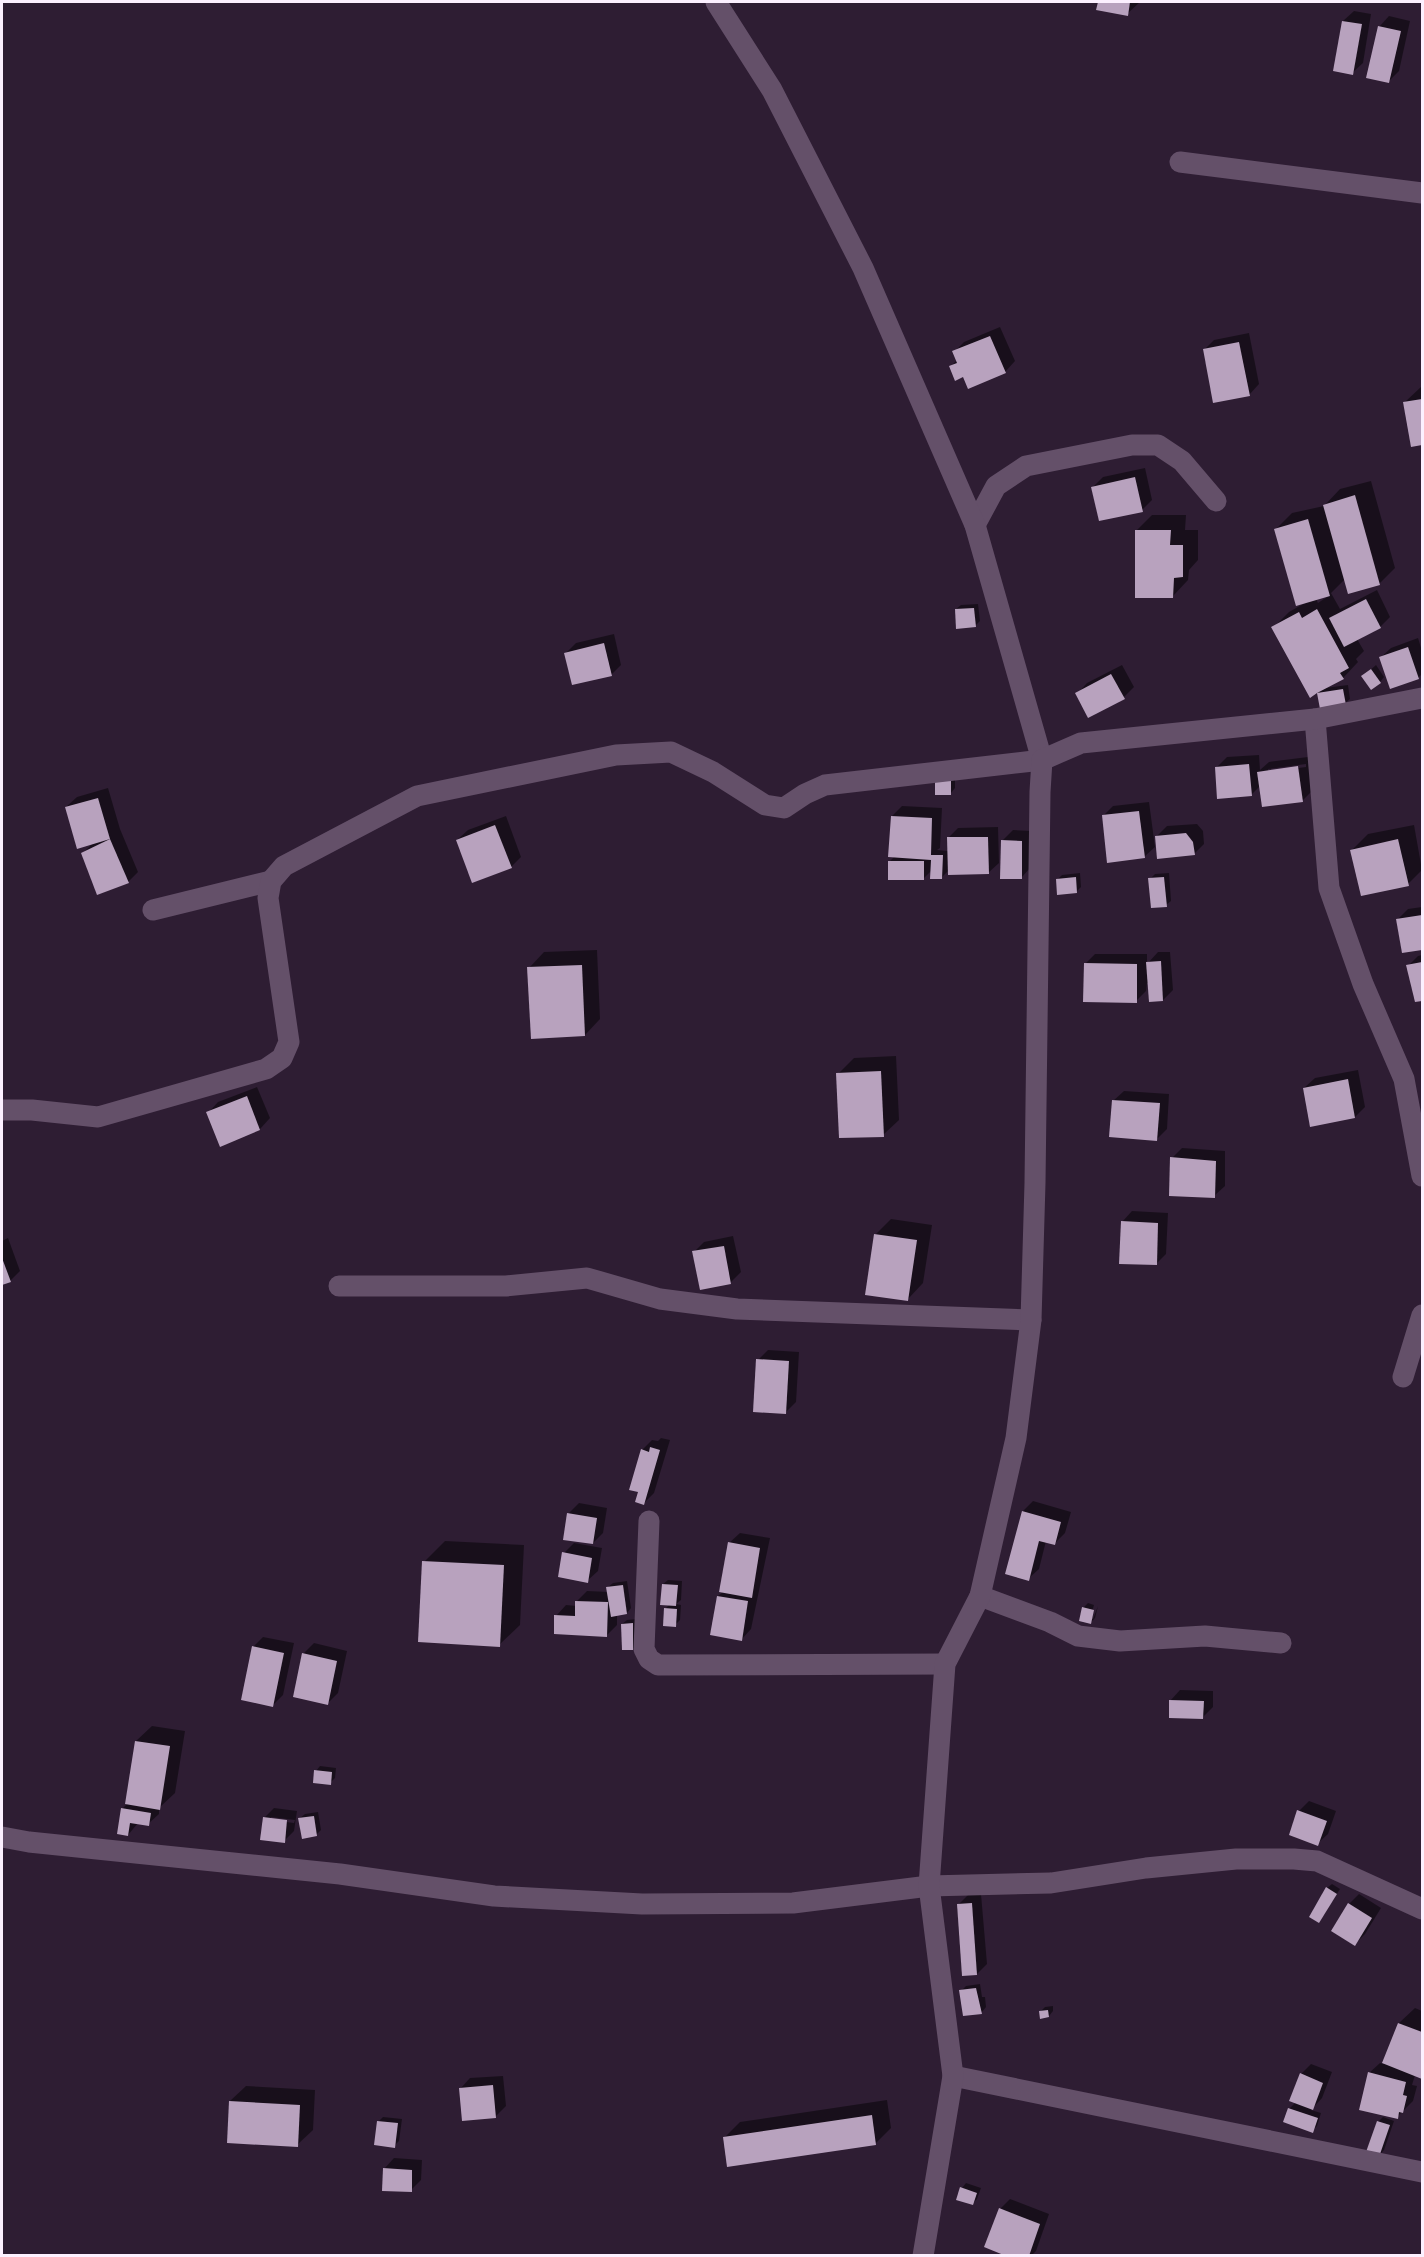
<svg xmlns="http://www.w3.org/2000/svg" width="1424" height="2257" font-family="Ubuntu,sans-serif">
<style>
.shadow{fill:#0007;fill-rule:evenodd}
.building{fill:#b8a2be}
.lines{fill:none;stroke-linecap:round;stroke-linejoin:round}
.street{stroke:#645069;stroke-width:21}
</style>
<rect width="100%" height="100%" fill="#2e1d33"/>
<g class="shadow">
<polygon points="1099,2 1140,2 1127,14 1098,9"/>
<polygon points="1354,11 1371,14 1363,63 1352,73 1343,21"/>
<polygon points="1389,16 1410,21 1399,71 1389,81 1379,27"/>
<polygon points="1000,327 1015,361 1005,372 964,376 950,367 957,360 954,352 964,342"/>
<polygon points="1249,333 1259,384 1249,395 1204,350 1214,340"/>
<polygon points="1422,386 1422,443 1412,445 1405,402"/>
<polygon points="1145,468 1152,500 1142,510 1093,487 1103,477"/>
<path d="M1371,481L1395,568L1379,584L1345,579L1331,593L1340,609L1377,590L1390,617L1380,627L1357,639L1364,651L1356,659L1358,662L1343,678L1325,688L1348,685L1350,699L1345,703L1321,707L1318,692L1273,628L1289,612L1305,603L1276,529L1292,513L1324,506L1340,489ZM1330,595L1318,603L1316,599Z"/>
<polygon points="1152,515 1186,515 1185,530 1198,530 1198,560 1189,570 1188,580 1173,596 1136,531"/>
<polygon points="978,604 980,621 975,626 956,609 961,605"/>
<polygon points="614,634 621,665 611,675 566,653 576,643"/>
<polygon points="1418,638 1422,651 1422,674 1418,678 1380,658 1391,648"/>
<polygon points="1122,665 1134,687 1124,697 1077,694 1087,683"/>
<polygon points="1376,665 1384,677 1380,682 1368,672"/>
<path d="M1259,755L1260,770L1269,762L1308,757L1313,790L1302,801L1260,786L1251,795L1217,767L1227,757ZM1306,764V767L1268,772V769Z"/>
<polygon points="955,773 955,788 951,793 937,777"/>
<polygon points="108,788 120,829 138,872 128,882 83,853 93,843 66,807 77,797"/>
<polygon points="1149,802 1155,847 1144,857 1103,816 1113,806"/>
<polygon points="902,806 942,808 940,848 937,850 948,851 948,838 958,828 998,827 999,863 988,873 949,870 942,877 932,870 923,879 890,861 895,856 892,816"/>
<polygon points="506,816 521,857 511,867 457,840 468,830"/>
<polygon points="1197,824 1203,831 1204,844 1194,854 1157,836 1167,826"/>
<polygon points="1414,825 1422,870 1408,884 1352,850 1368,834"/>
<polygon points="1013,830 1032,831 1031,867 1021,878 1003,840"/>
<polygon points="1080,873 1081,887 1076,892 1058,879 1062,875"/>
<polygon points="1169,873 1171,901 1166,905 1150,879 1155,874"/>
<polygon points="1422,907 1422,948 1403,952 1397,920 1408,909"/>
<polygon points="597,950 600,1019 585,1035 529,968 544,952"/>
<polygon points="1158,952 1170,952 1173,990 1163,1000 1149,983 1147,983 1146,991 1136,1001 1085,964 1095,954 1147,954 1147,964"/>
<polygon points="1422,955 1422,999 1416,1001 1408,966 1418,956"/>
<polygon points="896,1056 899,1120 883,1135 838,1074 854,1058"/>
<polygon points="1358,1070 1365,1107 1355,1117 1304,1088 1315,1078"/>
<polygon points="257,1087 270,1118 260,1129 221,1145 208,1113 218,1102"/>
<polygon points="1124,1091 1169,1094 1167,1129 1157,1139 1113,1101"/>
<polygon points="1182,1148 1225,1151 1225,1186 1214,1196 1172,1158"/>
<polygon points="1132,1211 1168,1213 1166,1254 1156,1264 1122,1222"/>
<polygon points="891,1219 932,1225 923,1283 908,1299 875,1235"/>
<polygon points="733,1236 741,1272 730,1283 694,1252 704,1242"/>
<polygon points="8,1238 20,1271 10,1281 2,1284 2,1241"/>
<polygon points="768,1350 799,1352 796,1402 785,1413 758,1360"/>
<polygon points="661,1438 670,1440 654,1493 644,1503 640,1491 642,1450 652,1440 658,1441"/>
<polygon points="1033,1501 1071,1512 1065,1533 1055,1543 1046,1541 1039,1569 1028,1579 1023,1511"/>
<polygon points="579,1503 607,1508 603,1533 593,1543 569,1513"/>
<polygon points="740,1533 770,1538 751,1629 741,1640 718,1596 723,1592 729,1543"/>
<polygon points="445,1541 524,1545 520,1625 499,1645 424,1562"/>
<polygon points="574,1543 602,1548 598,1571 587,1581 564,1553"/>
<polygon points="668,1580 682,1581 681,1600 676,1604 681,1605 680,1620 675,1625 665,1609 670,1604 663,1584"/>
<polygon points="627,1581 631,1608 627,1613 617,1614 617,1625 607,1635 556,1616 566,1605 577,1606 577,1601 587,1591 609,1592 608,1587 613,1583"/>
<polygon points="1088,1603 1094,1605 1090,1619 1093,1619 1098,1606 1095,1618 1090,1623 1083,1608"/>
<polygon points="637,1619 637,1644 633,1649 622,1624 627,1620"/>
<polygon points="263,1637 294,1643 283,1695 273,1705 253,1647"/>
<polygon points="314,1643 347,1651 338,1693 328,1703 303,1654"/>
<polygon points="1180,1690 1213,1691 1213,1707 1202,1718 1170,1701"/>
<polygon points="152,1726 185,1731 175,1793 159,1808 159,1814 148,1824 138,1823 128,1835 122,1809 128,1803 136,1741"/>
<polygon points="320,1766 336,1768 335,1778 330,1783 316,1771"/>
<polygon points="1309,1801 1336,1811 1328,1834 1317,1844 1299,1811"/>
<path d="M274,1808L297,1811L294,1831L284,1841L264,1818ZM271,1817L295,1820L294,1823L271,1820Z"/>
<polygon points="318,1812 321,1830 316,1835 300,1818 305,1814"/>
<polygon points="1332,1884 1340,1889 1319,1921 1327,1888"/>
<polygon points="981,1894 987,1964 977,1974 958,1905 968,1895"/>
<polygon points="1359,1894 1381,1908 1365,1934 1355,1944 1349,1904"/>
<polygon points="980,1984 982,1997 985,1997 986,2007 982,2012 965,2014 961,1991 966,1986"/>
<polygon points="1053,2006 1053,2011 1049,2016 1040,2012 1045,2007"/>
<polygon points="1415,2008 1422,2011 1422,2077 1415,2075 1412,2085 1417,2086 1413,2101 1397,2117 1369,2073 1380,2063 1384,2064 1399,2023"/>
<polygon points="1311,2064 1332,2072 1322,2098 1311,2110 1321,2113 1317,2126 1312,2131 1289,2109 1296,2102 1301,2074"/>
<polygon points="503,2076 506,2106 495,2117 460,2089 470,2078"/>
<polygon points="246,2086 315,2090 313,2130 297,2145 230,2101"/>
<polygon points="887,2100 891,2128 876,2143 724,2138 740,2122"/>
<polygon points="383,2117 402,2119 399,2141 394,2146 379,2121"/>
<polygon points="1383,2117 1394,2121 1384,2150 1379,2155 1378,2122"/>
<polygon points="394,2158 422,2160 421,2180 411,2190 384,2169"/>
<polygon points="966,2183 981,2188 977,2199 972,2204 962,2188"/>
<polygon points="1010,2199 1049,2214 1036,2251 1031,2256 1010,2256 1000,2209"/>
</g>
<g class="building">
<polygon points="1098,2 1130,2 1128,16 1096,10"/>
<polygon points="1342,21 1362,24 1353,75 1333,71"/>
<polygon points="1378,26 1401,31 1389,83 1366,78"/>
<polygon points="990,336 1006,373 968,389 963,377 955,381 949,366 957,363 952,351"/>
<polygon points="1239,342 1250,396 1213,403 1203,349"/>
<polygon points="1422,399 1422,445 1411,447 1403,402"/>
<polygon points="1135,477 1143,512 1099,521 1091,487"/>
<polygon points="1355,495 1380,585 1348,594 1323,505"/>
<polygon points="1308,519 1330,596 1296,606 1274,529"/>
<polygon points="1135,530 1171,530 1170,545 1183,545 1183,577 1174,578 1173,598 1135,598"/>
<polygon points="1366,599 1381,628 1344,647 1329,618"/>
<polygon points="974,608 976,627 956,629 955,609"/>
<polygon points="1317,609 1349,668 1340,673 1344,679 1317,693 1343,689 1346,705 1320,709 1317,693 1310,698 1271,627 1299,612 1302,618"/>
<polygon points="604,643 612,676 572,685 564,653"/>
<polygon points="1408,647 1419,679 1390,689 1379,657"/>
<polygon points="1371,669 1381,683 1371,690 1361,676"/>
<polygon points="1111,674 1125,699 1088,718 1075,693"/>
<polygon points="1249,764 1252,796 1217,799 1215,767"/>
<polygon points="1298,766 1303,802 1262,807 1257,772"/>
<rect x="935" y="777" width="16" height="18"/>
<polygon points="98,798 110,839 77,849 65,807"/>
<polygon points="1139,811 1145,858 1107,863 1102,815"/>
<polygon points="891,816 932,818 931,855 943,855 942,879 930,879 931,860 888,857"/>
<polygon points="495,825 512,868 472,883 456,840"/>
<polygon points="1186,833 1193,842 1195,855 1157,859 1155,836"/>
<polygon points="947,837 988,837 989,874 948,875"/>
<polygon points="110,839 129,883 97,895 81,853"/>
<polygon points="1398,839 1409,886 1361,896 1350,850"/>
<polygon points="1001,840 1022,841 1022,879 1000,879"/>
<rect x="888" y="861" width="36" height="19"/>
<polygon points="1076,877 1077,893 1057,895 1056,879"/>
<polygon points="1164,877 1167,907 1151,908 1148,878"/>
<polygon points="1422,915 1422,950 1402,953 1396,919"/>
<polygon points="1161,961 1163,1001 1149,1002 1146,962"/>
<polygon points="1422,962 1422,1001 1415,1002 1406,965"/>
<polygon points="1084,963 1137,964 1137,1003 1083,1002"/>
<polygon points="582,965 585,1036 531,1039 527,967"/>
<polygon points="881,1071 884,1137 839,1138 836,1073"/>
<polygon points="1348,1079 1355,1118 1310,1127 1303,1088"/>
<polygon points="247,1096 260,1130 220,1147 206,1112"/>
<polygon points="1112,1100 1160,1103 1157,1141 1109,1137"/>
<polygon points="1170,1157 1216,1161 1215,1198 1169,1196"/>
<polygon points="1121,1221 1158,1223 1157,1265 1119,1264"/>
<polygon points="874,1234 917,1240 908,1301 865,1295"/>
<polygon points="724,1246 731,1284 700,1290 692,1251"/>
<polygon points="2,1258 11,1282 2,1285"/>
<polygon points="756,1359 789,1361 786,1414 753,1412"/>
<polygon points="650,1447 660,1450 644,1505 635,1502 638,1492 629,1490 641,1449 649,1452"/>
<polygon points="1022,1511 1061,1522 1055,1545 1039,1541 1029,1581 1005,1574"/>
<polygon points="567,1513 597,1518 593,1544 563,1540"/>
<polygon points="728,1542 760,1548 752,1598 719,1592"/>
<polygon points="562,1552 592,1558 588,1583 558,1577"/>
<polygon points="422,1561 504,1565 500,1647 418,1642"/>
<polygon points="662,1584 678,1585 676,1606 660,1605"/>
<polygon points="623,1585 627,1614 611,1617 606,1587"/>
<polygon points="717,1596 748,1601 742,1641 710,1635"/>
<polygon points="575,1601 608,1602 607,1637 554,1634 554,1615 575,1616"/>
<polygon points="1082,1607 1094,1610 1091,1624 1079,1621"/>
<polygon points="664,1608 677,1609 676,1627 663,1626"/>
<polygon points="633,1623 633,1650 622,1650 621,1624"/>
<polygon points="252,1646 284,1653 273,1707 241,1700"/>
<polygon points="302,1653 337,1661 328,1705 293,1697"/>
<polygon points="1169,1700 1204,1701 1203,1719 1169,1718"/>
<polygon points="135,1741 170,1746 160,1810 125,1804"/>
<polygon points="314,1770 332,1772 331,1785 313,1783"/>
<polygon points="121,1808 151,1813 149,1826 130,1823 128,1836 117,1834"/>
<polygon points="1297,1810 1327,1821 1318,1846 1289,1835"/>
<polygon points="314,1816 317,1836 302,1839 298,1818"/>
<polygon points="263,1817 287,1820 285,1843 260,1840"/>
<polygon points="1326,1887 1337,1894 1319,1923 1309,1917"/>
<polygon points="972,1903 977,1975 962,1976 957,1904"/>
<polygon points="1348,1903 1372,1918 1355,1946 1331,1931"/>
<polygon points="976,1988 982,2014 963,2016 959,1990"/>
<polygon points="1048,2010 1049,2017 1040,2019 1039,2011"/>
<polygon points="1398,2023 1422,2032 1422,2079 1382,2063"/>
<polygon points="1368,2072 1406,2082 1403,2095 1407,2096 1403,2113 1399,2112 1398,2119 1359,2110"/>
<polygon points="1300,2073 1323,2083 1313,2110 1289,2101"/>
<polygon points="493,2085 496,2118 462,2121 459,2088"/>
<polygon points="229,2101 300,2105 298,2147 227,2143"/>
<polygon points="1288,2108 1318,2118 1313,2133 1283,2122"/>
<polygon points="872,2115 876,2145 727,2167 723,2137"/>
<polygon points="377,2121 398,2123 395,2148 374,2145"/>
<polygon points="1377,2121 1390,2125 1379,2157 1366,2152"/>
<polygon points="383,2168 412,2170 412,2192 382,2191"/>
<polygon points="960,2187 977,2193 973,2205 956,2200"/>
<polygon points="999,2208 1040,2224 1029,2256 1006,2256 984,2247"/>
</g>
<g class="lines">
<g class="street">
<polyline points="1180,162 1422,193"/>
<polyline points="975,525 996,486 1026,466 1132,445 1158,445 1182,461 1216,501"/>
<polyline points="1315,719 1329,888 1363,984 1404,1079 1422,1176"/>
<polyline points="153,910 271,881"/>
<polyline points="2,1110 32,1110 98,1117 266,1069 282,1058 289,1042 268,898 271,881 284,866 417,796 616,755 671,752 713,772 765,805 784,808 805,794 825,785 1042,760 975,525 863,268 772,90 716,2"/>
<polyline points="339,1286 506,1286 587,1278 660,1299 737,1309 1031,1320"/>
<polyline points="1403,1377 1422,1315"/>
<polyline points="649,1521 644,1649 649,1659 658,1665 945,1664"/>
<polyline points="980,1596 1050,1622 1078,1636 1120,1641 1205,1636 1281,1643"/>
<polyline points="2,1837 29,1842 340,1874 494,1896 642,1904 793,1903 929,1886 1051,1883 1146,1868 1236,1859 1294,1859 1317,1861 1422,1909"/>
<polyline points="953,2076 1422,2172"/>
<polyline points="923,2256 953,2076 929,1886 945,1664 980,1596 1016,1438 1031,1320 1035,1183 1040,792 1042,760 1081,743 1315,719 1422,698"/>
</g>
</g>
<rect width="1424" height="2257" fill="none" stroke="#fcf0ff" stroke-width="6"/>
</svg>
